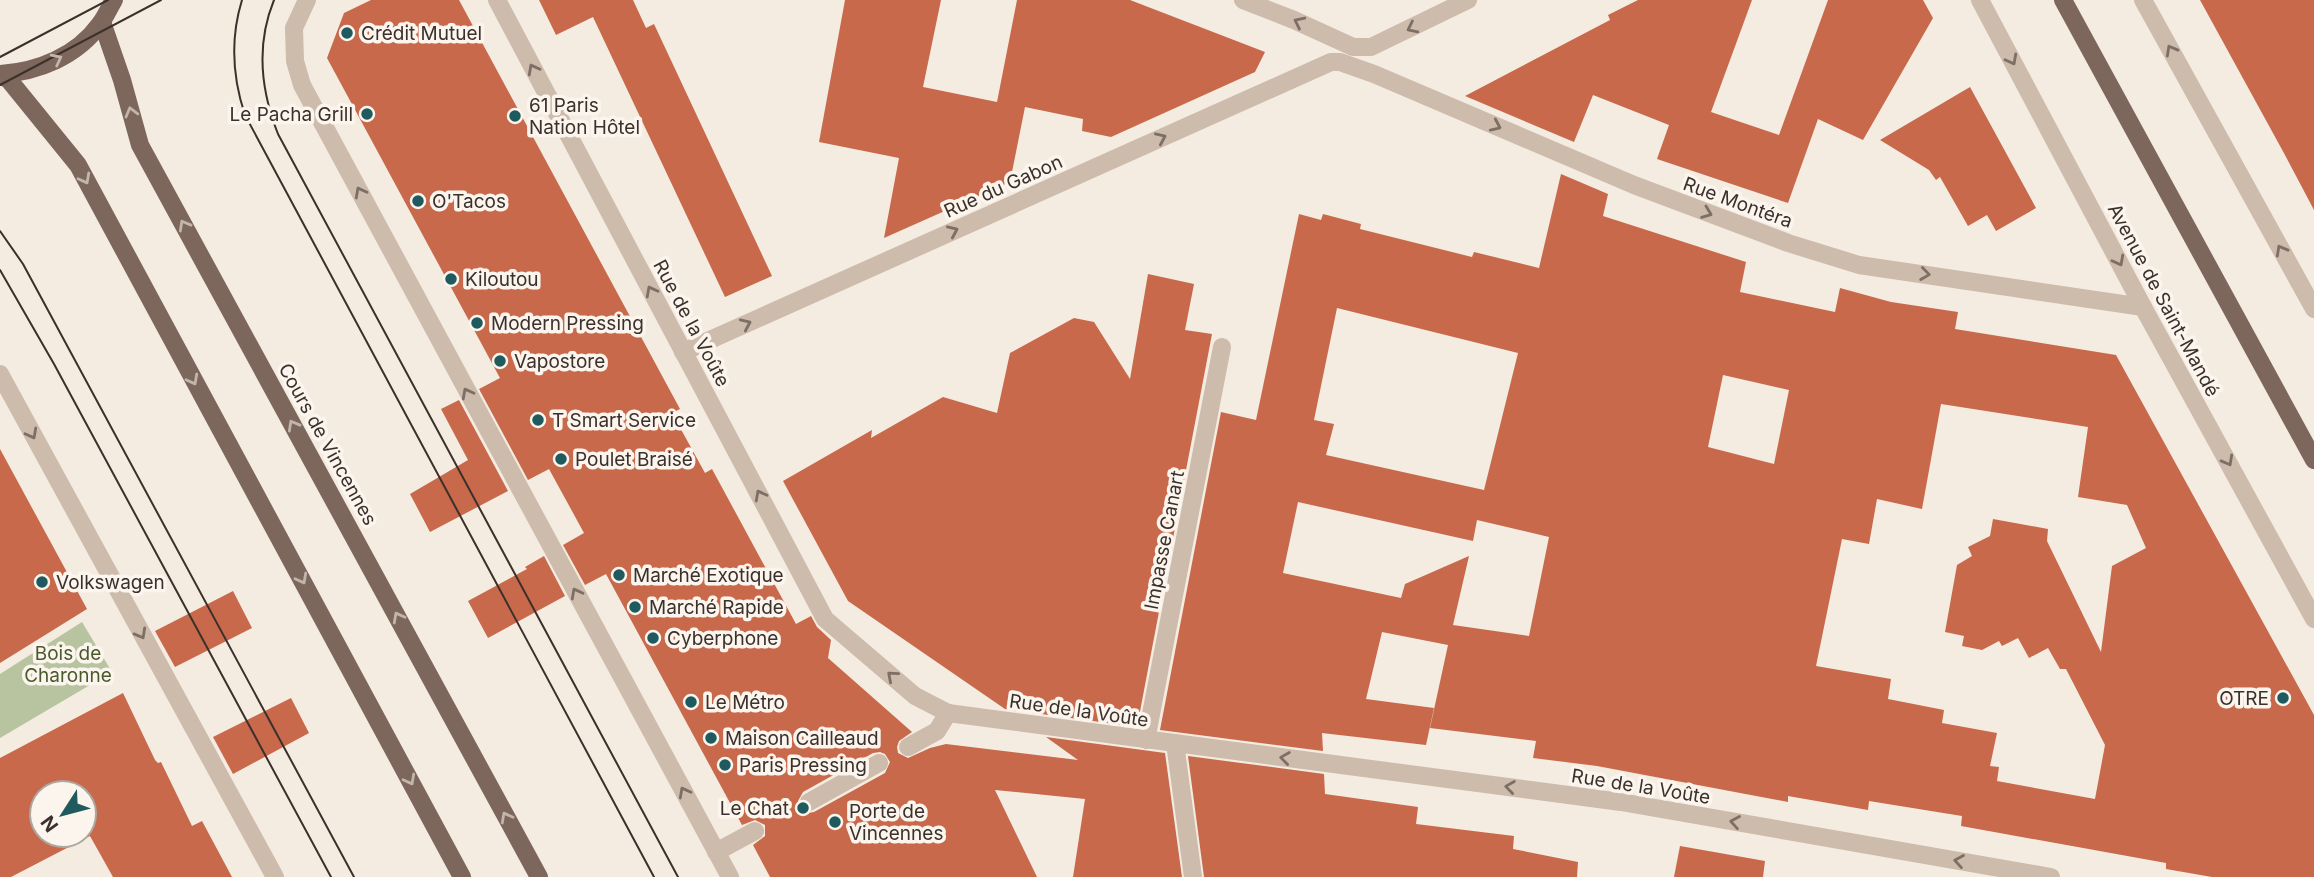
<svg xmlns="http://www.w3.org/2000/svg" width="2314" height="877" font-family="Inter,sans-serif">
<style>
.green{fill:#b8c4a0}
.building{fill:#c8694b;fill-rule:evenodd}
.lines{fill:none;stroke-linecap:round;stroke-linejoin:round}
.minor{stroke:#cdbbac;stroke-width:18}
.major{stroke:#7d675c;stroke-width:18}
.tram{stroke:#3b302b;stroke-width:2}
.oneway{stroke:#7d6f65}
.oneway2{stroke:#c2b5ac}
.poi-dot{fill:#1f5a5e;stroke:#fbf5ee;stroke-width:2.5}
.labels{text-anchor:middle;stroke-width:7;stroke-linejoin:round;paint-order:stroke}
.poi-label{font-size:19px;fill:#3b302b;stroke:#fbf5ee;text-anchor:start}
.street-label{font-size:19px;fill:#3b302b;stroke:#fbf5ee}
.park-label{font-size:19px;fill:#4a5a2e;stroke:#fbf5ee}
</style>
<rect width="100%" height="100%" fill="#f4ebe1"/>
<polygon class="green" points="82,622 112,672 0,738 0,674"/>
<g class="building">
<path d="M371,0H459L680,409L672,413L705,473L712,469L796,624L811,616L817,627L831,640L828,658L912,732L899,741L897,747L898,753L908,758L930,748L946,744L1078,760L1046,737L1165,753L1182,877H1073L1085,799L995,790L1037,877H770L753,845L765,836V825L755,820L742,825L606,574L585,585L563,545L584,533L549,469L528,480L479,389L500,378L327,58L344,13ZM880,752L885,754L890,762L885,773L814,812L808,813L799,808L798,801L803,792L873,753Z"/>
<polygon points="539,0 633,0 646,28 654,24 772,276 725,297 593,17 556,35"/>
<polygon points="845,0 941,0 923,87 997,102 1017,0 1130,0 1265,52 1255,72 1111,137 1082,131 1083,119 1025,107 1010,182 884,238 899,158 819,142"/>
<polygon points="1638,0 1752,0 1711,112 1779,135 1828,0 1923,0 1933,18 1863,140 1818,119 1788,203 1657,159 1669,125 1593,95 1574,142 1465,96 1610,20 1608,15"/>
<polygon points="2200,0 2314,0 2314,210 2285,155"/>
<polygon points="1970,87 2036,208 1996,231 1987,215 1968,226 1940,177 1936,180 1929,170 1880,140"/>
<path d="M1561,174L1608,194L1603,216L1746,262L1740,292L1835,312L1840,288L1891,302L1958,312L1955,329L2116,355L2314,715V877H2212L2166,869V863L1961,826L1962,816L1869,801L1868,810L1788,796V802L1597,766L1533,758L1536,741L1430,728L1448,645L1382,632L1366,699L1434,708L1426,745L1322,733L1323,751L1160,730L1221,412L1256,420L1299,214L1321,220L1323,214L1361,224L1360,229L1472,257L1474,252L1539,268ZM1337,308L1518,353L1484,490L1326,455L1334,424L1314,420ZM1723,375L1789,390L1774,464L1708,447ZM1941,404L2088,427L2078,497L2127,505L2146,548L2112,566L2101,652L2047,541L2048,529L1993,519L1990,536L1968,547L1972,556L1957,565L1945,632L1964,636L1962,646L1982,650L1999,641L2002,646L2018,638L2029,658L2048,648L2060,669H2066L2105,745L2095,799L1997,781L1999,767L1990,766L1997,733L1942,723L1944,710L1888,699L1891,679L1816,666L1842,539L1869,544L1877,499L1922,509ZM1298,502L1473,541L1477,520L1549,537L1529,636L1453,625L1469,556L1405,584L1401,598L1283,573Z"/>
<polygon points="1148,274 1194,284 1185,330 1212,334 1137,727 1005,709 848,601 783,481 872,430 871,438 943,397 997,413 1010,353 1074,318 1094,322 1130,379"/>
<polygon points="459,400 508,491 430,532 410,494 468,460 441,409"/>
<polygon points="0,449 87,609 0,663"/>
<polygon points="544,556 565,596 488,638 468,601 527,569 525,567"/>
<polygon points="233,591 252,628 175,667 155,631"/>
<path d="M123,693L155,760L158,763L161,762L192,826L202,821L232,877H113L90,836L11,877H0V758ZM42,793H84V835H42Z"/>
<polygon points="291,698 309,733 233,774 213,737"/>
<polygon points="1188,756 1324,774 1325,794 1418,807 1416,824 1514,836 1513,849 1578,862 1577,877 1204,877"/>
<polygon points="1680,846 1765,861 1763,877 1674,877"/>
</g>
<g class="lines">
<g class="minor">
<polyline points="307,0 294,28 295,61 302,85 730,877"/>
<polyline points="497,0 825,619 915,696 948,713 1621,802 2051,877"/>
<polyline points="1243,0 1294,20 1353,47 1371,47 1468,0"/>
<polyline points="1980,0 2143,307 2314,619"/>
<polyline points="2143,0 2314,309"/>
<polyline points="683,352 1331,62 1340,62 1374,74 1634,185 1788,243 1859,265 2143,307"/>
<polyline points="0,374 275,877"/>
<polyline points="1146,740 1222,347"/>
<polyline points="1175,743 1193,877"/>
<polyline points="908,747 937,731 948,713"/>
<polyline points="809,802 879,763"/>
<polyline points="716,852 755,831"/>
</g>
<g class="major">
<polyline points="2063,0 2314,460"/>
<polyline points="102,22 122,80 140,145 539,877"/>
<path d="M0,74C38,72 77,56 100,24C106,16 109,8 114,0"/>
<polyline points="0,75 9,80 78,165 462,877"/>
</g>
<g class="tram">
<path d="M242,0C230,39 232,76 245,115L654,877"/>
<path d="M274,0C256,44 261,91 278,134L678,877"/>
<polyline points="0,57 108,0"/>
<polyline points="0,85 161,0"/>
<polyline points="0,231 23,264 354,877"/>
<polyline points="0,270 54,364 331,877"/>
</g>
</g>
<defs><path id="oneway-chevron" d="M-2-3.5L2.5 0L-2 3.5" fill="none" stroke-width="1.6" stroke-linecap="round" stroke-linejoin="round" transform="scale(1.75)"/></defs>
<g class="oneway">
<use href="#oneway-chevron" transform="translate(1299 22) rotate(-154)"/>
<use href="#oneway-chevron" transform="translate(1412 28) rotate(154)"/>
<use href="#oneway-chevron" transform="translate(2171 50) rotate(-119)"/>
<use href="#oneway-chevron" transform="translate(2012 60) rotate(62)"/>
<use href="#oneway-chevron" transform="translate(533 69) rotate(-118)"/>
<use href="#oneway-chevron" transform="translate(1496 126) rotate(24)"/>
<use href="#oneway-chevron" transform="translate(1161 138) rotate(-24)"/>
<use href="#oneway-chevron" transform="translate(360 192) rotate(-118)"/>
<use href="#oneway-chevron" transform="translate(1707 213) rotate(21)"/>
<use href="#oneway-chevron" transform="translate(953 231) rotate(-24)"/>
<use href="#oneway-chevron" transform="translate(2281 250) rotate(-119)"/>
<use href="#oneway-chevron" transform="translate(2119 261) rotate(62)"/>
<use href="#oneway-chevron" transform="translate(1925 274) rotate(8)"/>
<use href="#oneway-chevron" transform="translate(651 291) rotate(-118)"/>
<use href="#oneway-chevron" transform="translate(746 324) rotate(-24)"/>
<use href="#oneway-chevron" transform="translate(467 393) rotate(-118)"/>
<use href="#oneway-chevron" transform="translate(32 434) rotate(62)"/>
<use href="#oneway-chevron" transform="translate(2228 461) rotate(61)"/>
<use href="#oneway-chevron" transform="translate(760 495) rotate(-118)"/>
<use href="#oneway-chevron" transform="translate(576 593) rotate(-118)"/>
<use href="#oneway-chevron" transform="translate(141 634) rotate(61)"/>
<use href="#oneway-chevron" transform="translate(892 676) rotate(-139)"/>
<use href="#oneway-chevron" transform="translate(1285 758) rotate(-172)"/>
<use href="#oneway-chevron" transform="translate(1510 787) rotate(-172)"/>
<use href="#oneway-chevron" transform="translate(684 792) rotate(-118)"/>
<use href="#oneway-chevron" transform="translate(1735 822) rotate(-170)"/>
<use href="#oneway-chevron" transform="translate(1959 861) rotate(-170)"/>
</g>
<g class="oneway2">
<use href="#oneway-chevron" transform="translate(57 59) rotate(-27)"/>
<use href="#oneway-chevron" transform="translate(131 112) rotate(-105)"/>
<use href="#oneway-chevron" transform="translate(85 179) rotate(62)"/>
<use href="#oneway-chevron" transform="translate(184 225) rotate(-119)"/>
<use href="#oneway-chevron" transform="translate(193 380) rotate(62)"/>
<use href="#oneway-chevron" transform="translate(293 425) rotate(-119)"/>
<use href="#oneway-chevron" transform="translate(302 579) rotate(62)"/>
<use href="#oneway-chevron" transform="translate(398 617) rotate(-118)"/>
<use href="#oneway-chevron" transform="translate(410 780) rotate(62)"/>
<use href="#oneway-chevron" transform="translate(506 817) rotate(-118)"/>
</g>
<g class="poi-dot">
<circle cx="347" cy="33" r="7"/>
<circle cx="367" cy="114" r="7"/>
<circle cx="515" cy="116" r="7"/>
<circle cx="418" cy="201" r="7"/>
<circle cx="451" cy="279" r="7"/>
<circle cx="477" cy="323" r="7"/>
<circle cx="500" cy="361" r="7"/>
<circle cx="538" cy="420" r="7"/>
<circle cx="561" cy="459" r="7"/>
<circle cx="619" cy="575" r="7"/>
<circle cx="42" cy="582" r="7"/>
<circle cx="635" cy="607" r="7"/>
<circle cx="653" cy="638" r="7"/>
<circle cx="2283" cy="698" r="7"/>
<circle cx="691" cy="702" r="7"/>
<circle cx="711" cy="738" r="7"/>
<circle cx="725" cy="765" r="7"/>
<circle cx="803" cy="808" r="7"/>
<circle cx="835" cy="822" r="7"/>
</g>
<g class="labels">
<g class="poi-label">
<text x="361" y="40">Crédit Mutuel</text>
<text x="529" y="112">61 Paris<tspan x="529" dy="22">Nation Hôtel</tspan></text>
<text x="353" y="121" text-anchor="end">Le Pacha Grill</text>
<text x="432" y="208">O'Tacos</text>
<text x="465" y="286">Kiloutou</text>
<text x="491" y="330">Modern Pressing</text>
<text x="514" y="368">Vapostore</text>
<text x="552" y="427">T Smart Service</text>
<text x="575" y="466">Poulet Braisé</text>
<text x="633" y="582">Marché Exotique</text>
<text x="56" y="589">Volkswagen</text>
<text x="649" y="614">Marché Rapide</text>
<text x="667" y="645">Cyberphone</text>
<text x="2269" y="705" text-anchor="end">OTRE</text>
<text x="705" y="709">Le Métro</text>
<text x="725" y="745">Maison Cailleaud</text>
<text x="739" y="772">Paris Pressing</text>
<text x="789" y="815" text-anchor="end">Le Chat</text>
<text x="849" y="818">Porte de<tspan x="849" dy="22">Vincennes</tspan></text>
</g>
<g class="street-label">
<text transform="translate(1003 186) rotate(-24)" y="7">Rue du Gabon</text>
<text transform="translate(1738 202) rotate(20)" y="7">Rue Montéra</text>
<text transform="translate(2164 300) rotate(62)" y="7">Avenue de Saint-Mandé</text>
<text transform="translate(692 323) rotate(62)" y="7">Rue de la Voûte</text>
<text transform="translate(328 444) rotate(61)" y="7">Cours de Vincennes</text>
<text transform="translate(1164 540) rotate(-79)" y="7">Impasse Canart</text>
<text transform="translate(1079 710) rotate(8)" y="7">Rue de la Voûte</text>
<text transform="translate(1641 786) rotate(9)" y="7">Rue de la Voûte</text>
</g>
<g class="park-label">
<text x="68" y="660">Bois de<tspan x="68" dy="22">Charonne</tspan></text>
</g>
</g>
<g transform="translate(63 814) rotate(234)"><circle r="33" fill="#fbf5ee" stroke="#aea6a0" stroke-width="2"/>
<path d="M0-5L12 26L0 18L-12 26Z" fill="#1f5a5e"/>
<text y="-10" font-size="19" font-weight="bold" text-anchor="middle" fill="#3b302b">N</text>
</g>
</svg>
